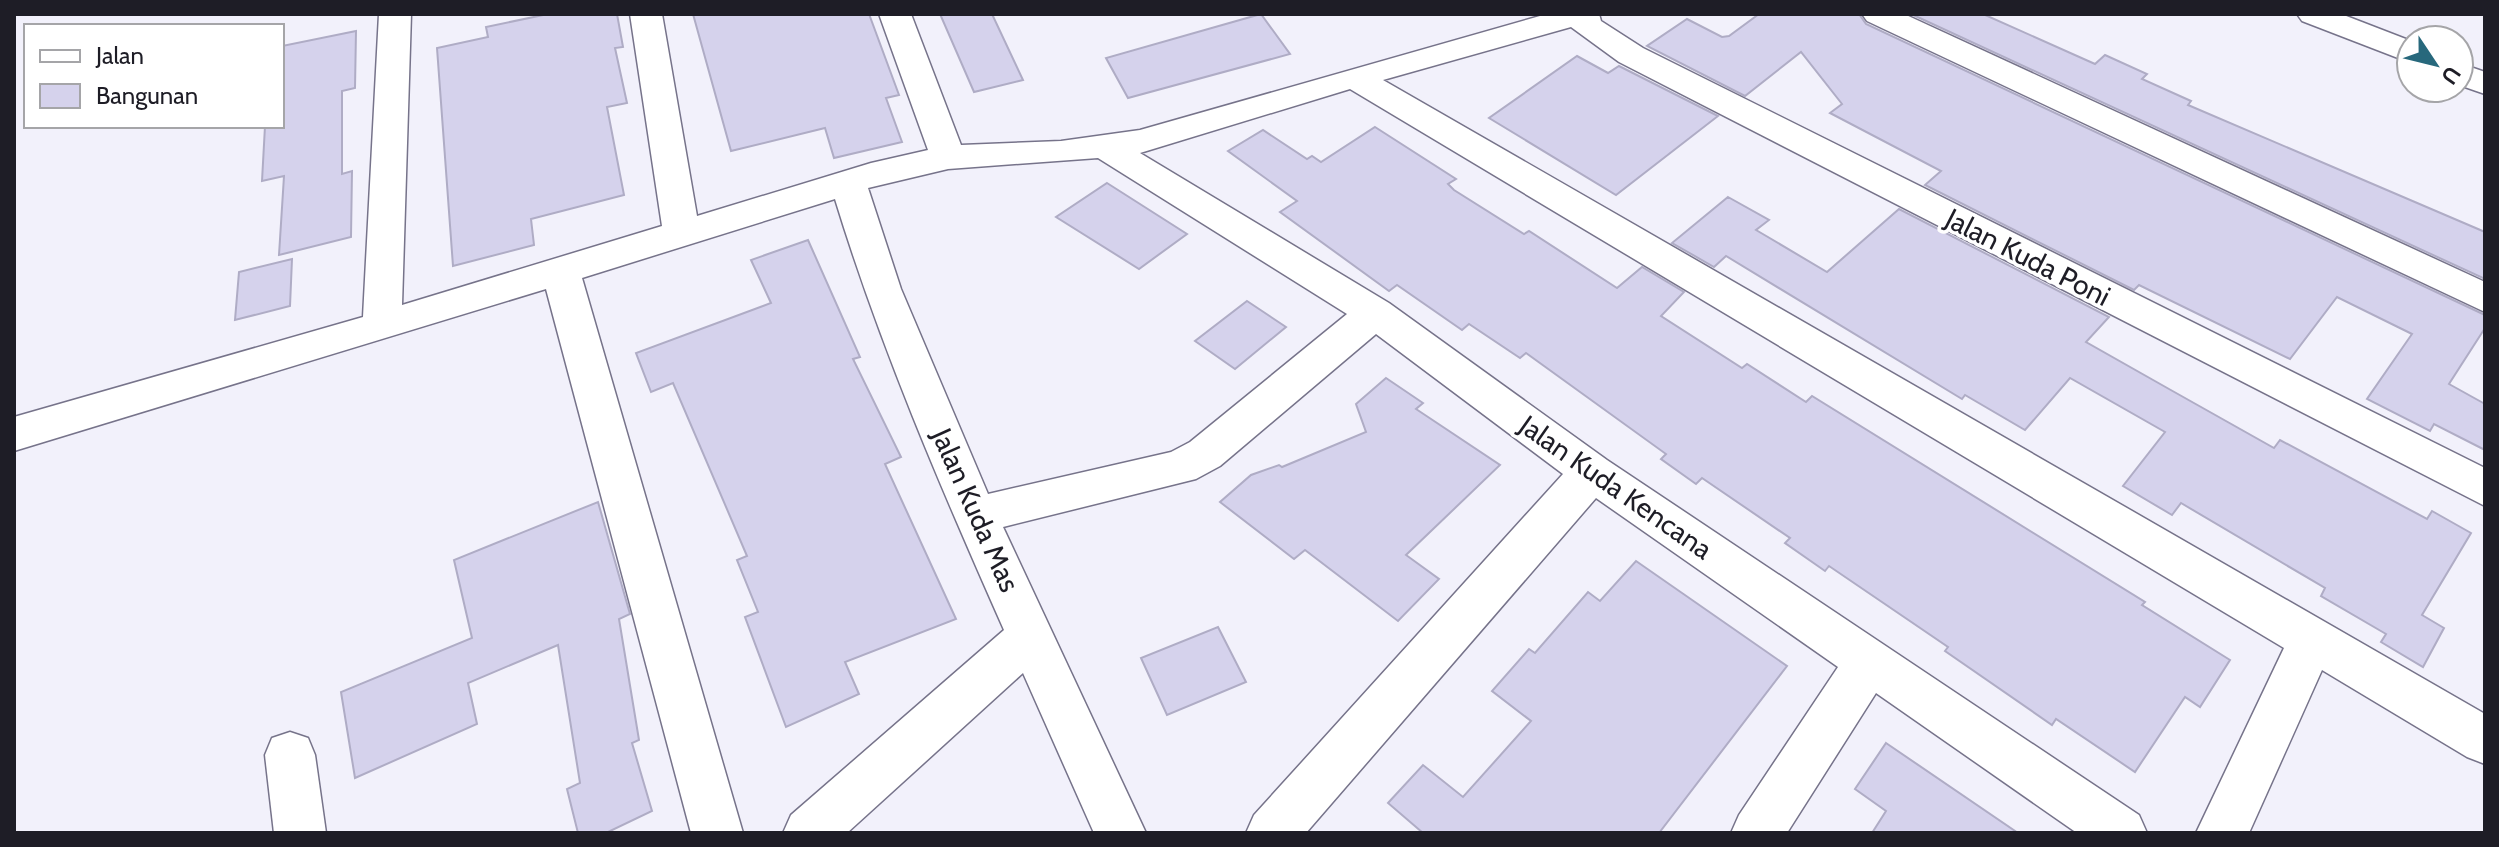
<svg xmlns="http://www.w3.org/2000/svg" width="2499" height="847" font-family="Cabin,sans-serif">
<style>
.building{fill:#d5d2ec;stroke:#afacc5;stroke-width:2}
.lines{fill:none;stroke-linecap:round;stroke-linejoin:round}
.minor-casing{stroke:#76738a;stroke-width:3}
.minor{fill:#fff;fill-rule:evenodd}
.labels{text-anchor:middle;stroke-width:7;stroke-linejoin:round;paint-order:stroke}
.street-label{font-size:28px;fill:#1e1d26;stroke:#fff}
</style>
<rect width="100%" height="100%" fill="#f2f1fb"/>
<g class="building">
<polygon points="548,14 617,14 623,47 615,48 627,103 607,107 624,195 531,219 534,245 453,266 437,48 488,37 486,27"/>
<polygon points="693,14 869,14 899,95 886,98 902,142 834,158 825,128 731,151"/>
<polygon points="940,14 992,14 1023,80 974,92"/>
<polygon points="1261,14 1290,54 1128,98 1106,58"/>
<polygon points="1759,14 1859,14 1866,24 2485,315 2485,328 2449,384 2485,404 2485,450 2434,424 2430,431 2367,399 2412,334 2337,297 2290,359 2139,285 2134,290 1925,185 1941,171 1830,113 1842,104 1801,52 1745,96 1647,46 1687,19 1722,37 1729,36"/>
<polygon points="1911,14 1983,14 2095,64 2105,55 2147,74 2142,79 2191,101 2188,105 2485,232 2485,279"/>
<polygon points="356,31 355,88 342,91 342,174 352,171 351,237 279,255 284,176 262,181 265,126 282,126 282,46"/>
<polygon points="1577,56 1608,73 1619,66 1718,116 1616,195 1489,118"/>
<polygon points="1375,127 1456,179 1448,184 1454,190 1524,234 1529,231 1617,288 1642,267 1684,292 1661,316 1742,368 1747,364 1806,402 1812,396 2145,602 2142,605 2230,660 2200,707 2185,697 2135,772 2056,719 2052,725 1945,651 1948,647 1829,566 1825,571 1785,543 1790,538 1702,478 1696,484 1661,459 1666,454 1526,353 1520,358 1469,324 1462,330 1397,285 1389,291 1280,212 1297,201 1228,151 1263,130 1307,159 1312,156 1321,162"/>
<polygon points="1107,183 1187,234 1139,269 1056,217"/>
<polygon points="1728,197 1769,220 1756,230 1827,272 1899,209 2109,317 2086,342 2169,389 2274,448 2280,440 2427,519 2432,511 2471,533 2422,615 2444,628 2423,667 2381,642 2386,634 2321,596 2325,588 2181,503 2172,515 2123,486 2165,432 2070,378 2025,430 1965,395 1962,399 1726,256 1714,267 1672,243"/>
<polygon points="808,240 860,357 853,359 901,457 885,464 956,619 845,662 859,694 786,727 745,617 758,612 737,560 747,556 673,383 651,392 636,353 771,303 751,260"/>
<polygon points="292,259 290,306 235,320 239,272"/>
<polygon points="1247,301 1286,327 1235,369 1195,341"/>
<polygon points="1386,378 1423,403 1416,409 1500,465 1406,555 1439,579 1398,621 1305,550 1294,559 1220,502 1251,475 1279,465 1282,467 1366,432 1356,404"/>
<polygon points="598,502 630,614 619,619 639,740 632,743 652,811 606,833 578,833 567,789 580,783 558,645 468,683 477,724 355,778 341,692 472,638 454,560"/>
<polygon points="1636,561 1787,666 1659,833 1423,833 1388,803 1423,765 1463,797 1531,721 1492,691 1529,649 1535,653 1588,592 1600,601"/>
<polygon points="1218,627 1246,682 1167,715 1141,658"/>
<polygon points="1886,743 2018,833 1872,833 1886,811 1855,789"/>
</g>
<g class="lines">
<g class="minor-casing">
<g id="minor">
<path d="M379,14H411L402,305L662,226L630,14H662L697,216L871,163L928,150L879,14H911L961,145L1061,141L1140,130L1547,14H1599L1601,21L1643,48L2485,468V506L1619,62L1571,27L1383,80L2485,714V764L2467,757L2322,670L2249,833H2196L2284,648L1350,89L1140,153L1389,303L1607,460L2139,815L2147,833H2077L1876,693L1787,833H1731L1739,815L1838,667L1596,498L1306,833H1246L1254,815L1563,474L1376,334L1220,466L1196,479L1003,527L1146,833H1094L1023,673L847,833H783L791,815L1004,630C941,488 880,346 835,199L582,278L743,833H691L546,289L14,451V417L363,317ZM1098,158L1347,314L1190,442L1171,452L988,494L901,289L868,188L948,169Z"/>
<polygon points="1862,14 1904,14 2485,282 2485,312 1867,21"/>
<polygon points="2297,14 2341,14 2411,41 2411,63 2302,21"/>
<polygon points="2459,63 2485,72 2485,94 2459,85"/>
<polygon points="290,732 308,738 315,755 326,833 274,833 265,755 272,738"/>
</g>
</g>
<use href="#minor" class="minor"/>
</g>
<g class="labels">
<g class="street-label">
<text transform="translate(2028 257) rotate(27)" y="10">Jalan Kuda Poni</text>
<text transform="translate(1616 487) rotate(35)" y="10">Jalan Kuda Kencana</text>
<text transform="translate(976 510) rotate(66)" y="10">Jalan Kuda Mas</text>
</g>
</g>
<rect width="2499" height="847" fill="none" stroke="#1e1d26" stroke-width="32"/>
<rect x="24" y="24" width="260" height="104" fill="#ffffff" stroke="#a5a5a8" stroke-width="2"/>
<rect x="40" y="50" width="40" height="12" fill="#ffffff" stroke="#a5a5a8" stroke-width="2"/>
<text x="96" y="64" font-size="24" fill="#1e1d26">Jalan</text>
<rect x="40" y="84" width="40" height="24" fill="#d5d2ec" stroke="#a5a5a8" stroke-width="2"/>
<text x="96" y="104" font-size="24" fill="#1e1d26">Bangunan</text>
<g transform="translate(2435 64) rotate(125)"><circle r="38" fill="#ffffff" stroke="#a5a5a8" stroke-width="2"/>
<path d="M0-6L14 30L0 20L-14 30Z" fill="#27687c"/>
<text y="-12" font-size="22" font-weight="bold" text-anchor="middle" fill="#1e1d26">U</text>
</g>
</svg>
